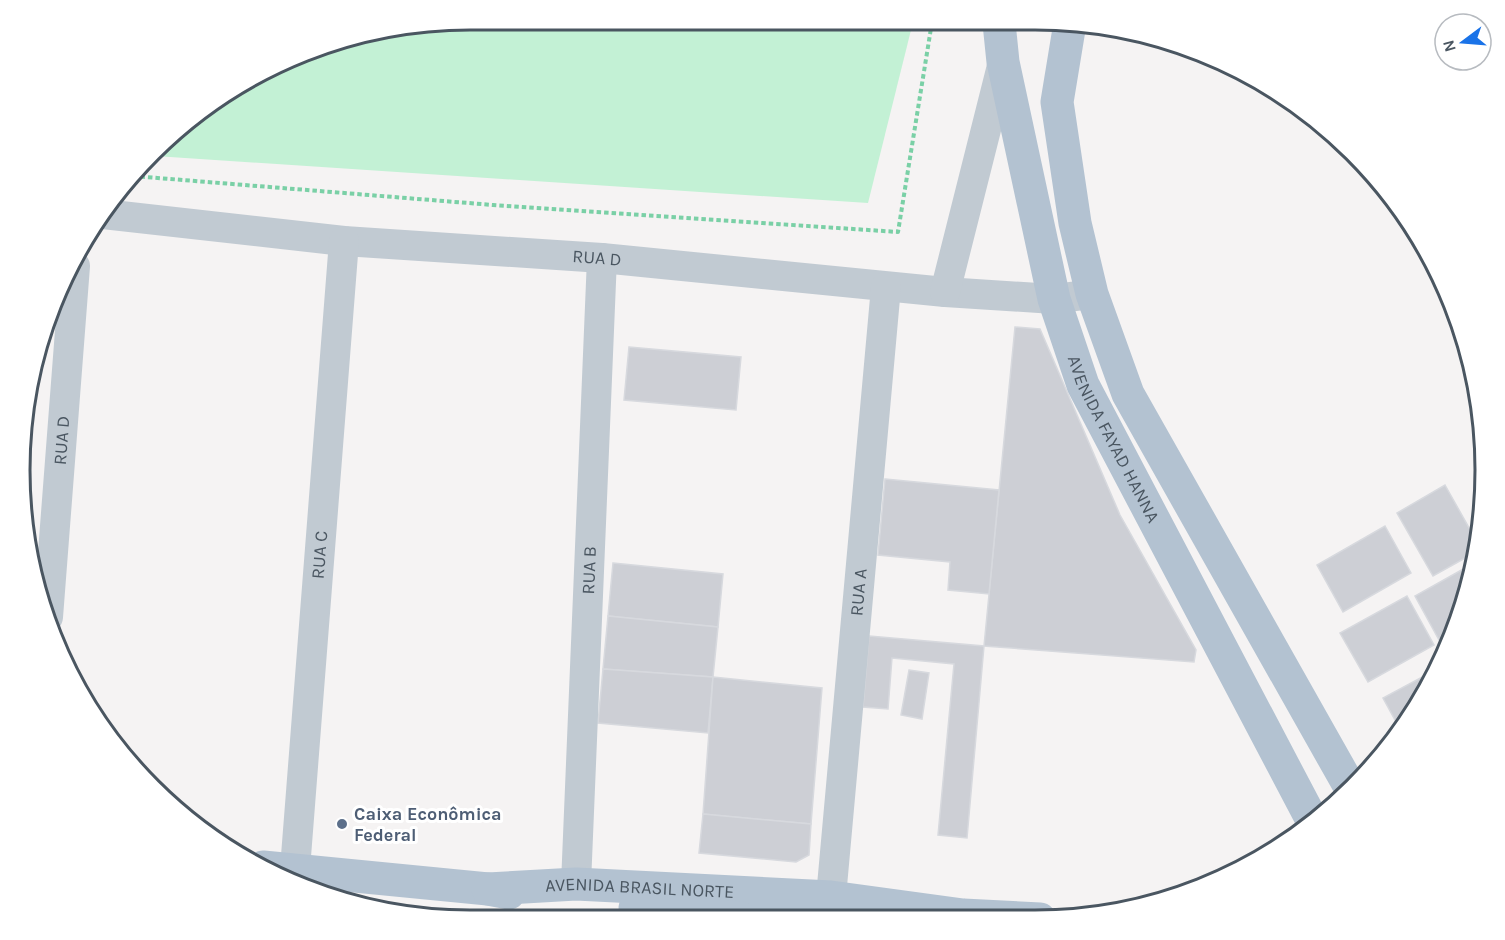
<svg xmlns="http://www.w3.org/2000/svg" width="1505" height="940" font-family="Karla,sans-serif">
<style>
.green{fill:#c3f1d5}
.building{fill:#cdcfd5;stroke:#d7d9de;stroke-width:1.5}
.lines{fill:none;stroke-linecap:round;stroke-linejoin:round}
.path{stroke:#7ad0a6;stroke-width:4;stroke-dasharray:4.5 3;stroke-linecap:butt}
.minor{stroke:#c1cad2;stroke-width:30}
.major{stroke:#b3c2d1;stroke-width:33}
.service-dot{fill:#5c6f8a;stroke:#fff;stroke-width:2}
.labels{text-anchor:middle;stroke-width:6;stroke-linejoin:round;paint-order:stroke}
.street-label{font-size:18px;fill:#4a5661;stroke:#fff}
.service-label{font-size:18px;font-weight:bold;fill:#4e5e75;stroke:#fff;text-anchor:start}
.rim{fill:none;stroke:#4a5661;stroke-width:3}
</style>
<rect width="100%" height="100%" fill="#f5f3f3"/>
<polygon class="green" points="470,20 913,22 868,203 155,156 219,96 326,43"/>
<g class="building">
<polygon points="1015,327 1040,329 1120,515 1196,650 1194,662 984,646"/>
<polygon points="629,347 741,357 736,410 624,400"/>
<polygon points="885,479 999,490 989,594 948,590 950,562 878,555"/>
<polygon points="1445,485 1477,542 1476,552 1433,576 1397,513"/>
<polygon points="1385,526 1411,573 1343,612 1317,565"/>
<polygon points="613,563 723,574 718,627 608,616"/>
<polygon points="1474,563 1470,587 1453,632 1439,640 1415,596"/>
<polygon points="1407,596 1434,645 1368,682 1340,633"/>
<polygon points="608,616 718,627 713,677 603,669"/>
<polygon points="869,636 984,646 967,838 938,835 954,664 892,658 888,709 863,707"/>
<polygon points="1439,668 1439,670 1401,731 1383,698"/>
<polygon points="603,669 713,677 708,733 598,723"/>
<polygon points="909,670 929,673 922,719 901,715"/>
<polygon points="713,677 822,688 811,824 703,814"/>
<polygon points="703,814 811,824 809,855 796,862 699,853"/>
</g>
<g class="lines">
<polyline class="path" points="133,176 493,205 898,232 932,22"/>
<g class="minor">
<path id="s1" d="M103,214L344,241L602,258L945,292L1054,299L1092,294"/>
<polyline points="945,292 1003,62"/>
<path id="s2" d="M48,617L75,266"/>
<path id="s3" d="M295,869L344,241"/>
<path id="s4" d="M576,884L602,258"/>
<path id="s5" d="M831,897L886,287"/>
</g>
<g class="major">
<path id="s6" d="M999,23L1003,62L1054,299L1083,385L1313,822"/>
<polyline points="1070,23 1057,102 1075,223 1092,294 1128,394 1351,789"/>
<polyline points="263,867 488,889 509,893"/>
<path id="s7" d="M488,889L576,884L831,897L963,915L1040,919"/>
<polyline points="635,908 741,918"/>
</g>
</g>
<circle class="service-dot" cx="342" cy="824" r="6"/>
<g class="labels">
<g class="street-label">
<text dy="6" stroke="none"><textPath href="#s1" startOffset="496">RUA D</textPath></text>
<text dy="6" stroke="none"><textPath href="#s6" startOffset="434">AVENIDA FAYAD HANNA</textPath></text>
<text dy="6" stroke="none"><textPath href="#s2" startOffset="177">RUA D</textPath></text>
<text dy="6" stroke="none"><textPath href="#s3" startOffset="315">RUA C</textPath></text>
<text dy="6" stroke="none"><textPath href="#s4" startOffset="314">RUA B</textPath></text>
<text dy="6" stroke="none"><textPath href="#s5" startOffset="306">RUA A</textPath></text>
<text dy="6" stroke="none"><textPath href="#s7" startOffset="152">AVENIDA BRASIL NORTE</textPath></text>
</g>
<g class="service-label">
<text x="354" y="820">Caixa Econômica<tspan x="354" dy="21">Federal</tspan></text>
</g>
</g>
<path d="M0 0H1505V940H0ZM470 30H1035A440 440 0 0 1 1475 470V470A440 440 0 0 1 1035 910H470A440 440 0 0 1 30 470V470A440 440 0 0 1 470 30Z" fill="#fff" fill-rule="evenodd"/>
<path class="rim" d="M470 30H1035A440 440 0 0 1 1475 470V470A440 440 0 0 1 1035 910H470A440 440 0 0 1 30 470V470A440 440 0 0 1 470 30Z"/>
<g transform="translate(1463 42) rotate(254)"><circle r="28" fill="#ffffff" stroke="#b7bbc0" stroke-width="1.5"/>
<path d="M0-4.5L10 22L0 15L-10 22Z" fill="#1a73e8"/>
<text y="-9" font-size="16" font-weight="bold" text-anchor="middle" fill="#4a5661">N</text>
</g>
</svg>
